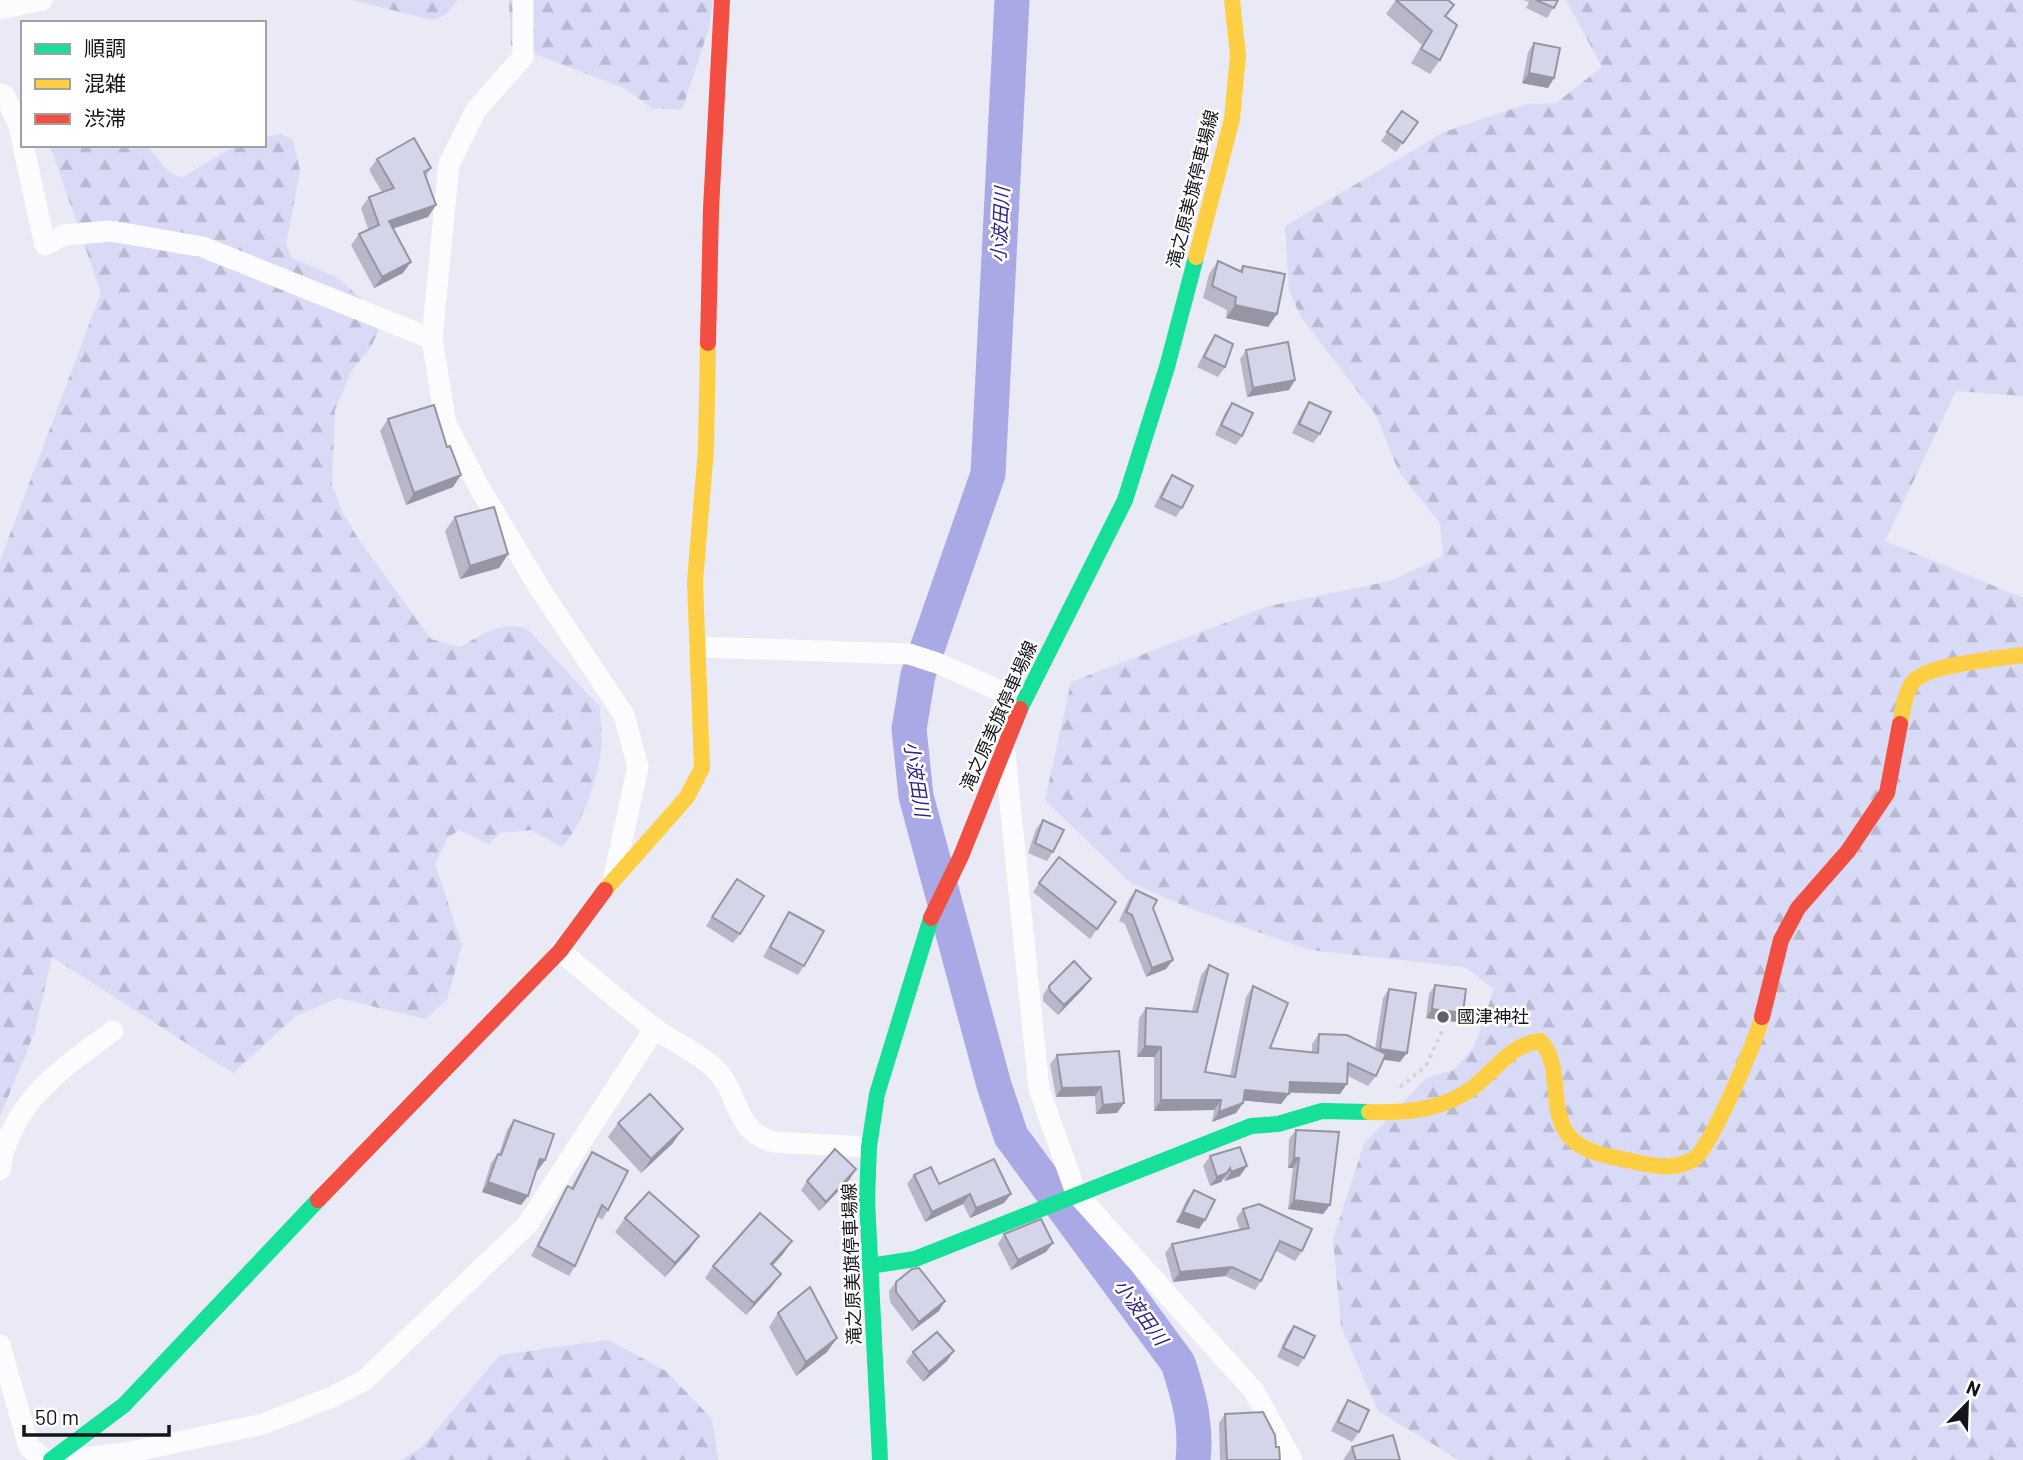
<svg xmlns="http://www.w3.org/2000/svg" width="2023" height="1460" font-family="Barlow,'Noto Sans JP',sans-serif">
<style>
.forest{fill:url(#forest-firs)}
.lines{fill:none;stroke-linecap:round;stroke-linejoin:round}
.river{stroke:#a9aae5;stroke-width:35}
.path{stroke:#d1d1d5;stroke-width:3.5;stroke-dasharray:3.5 5;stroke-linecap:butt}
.street{stroke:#fcfcfe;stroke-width:21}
.fast{stroke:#16e098;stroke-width:16}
.slow{stroke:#ffcf43;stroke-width:16}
.jam{stroke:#f24e42;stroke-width:16}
.wall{fill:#b7b7c9}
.shaded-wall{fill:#9595a4}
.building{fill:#d5d5ea;stroke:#9595a4;stroke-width:2}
.poi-dot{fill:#5f5f68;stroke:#fff;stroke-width:2.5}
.labels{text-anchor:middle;stroke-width:5;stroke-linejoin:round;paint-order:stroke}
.street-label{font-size:18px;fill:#14141c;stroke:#fff}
.poi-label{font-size:18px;fill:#14141c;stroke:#fff;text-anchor:start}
.water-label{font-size:19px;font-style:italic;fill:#342482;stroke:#fff}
</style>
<defs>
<pattern id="forest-firs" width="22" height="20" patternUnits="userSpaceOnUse" patternTransform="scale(1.75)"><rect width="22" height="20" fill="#d8daf6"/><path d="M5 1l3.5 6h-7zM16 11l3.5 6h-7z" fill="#b8bad2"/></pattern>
</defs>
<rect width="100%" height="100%" fill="#e9eaf5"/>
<g class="forest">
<polygon points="351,0 457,0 447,14 433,20"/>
<polygon points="509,0 713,0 709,28 682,110 652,108 624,88 511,45"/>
<polygon points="1566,0 2023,0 2023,396 1956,391 1885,541 2023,598 2023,1460 1459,1460 1378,1411 1341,1326 1333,1239 1364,1144 1426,1078 1454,1070 1474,1047 1494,989 1465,967 1310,950 1192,909 1131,883 1045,800 1071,682 1269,606 1390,581 1443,556 1440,523 1399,472 1376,415 1301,317 1289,290 1285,226 1444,132 1527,104 1556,103 1602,67"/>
<path d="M281,134L293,140L300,171L286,244L292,258L336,277L384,318L371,347L352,370L335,410L332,484L343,513L359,540L431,639L460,647C482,636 503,618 528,630L600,707C600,721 603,737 601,751C598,777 581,830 561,847L531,830L500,833L489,844L459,830L447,839L435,864L462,945L447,1000L425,1019L338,998L296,1016L233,1073L52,957L34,1034L0,1116V561L101,293L50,145H146L168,171L181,178L237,145H264V137Z"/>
<polygon points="608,1340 666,1371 712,1419 718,1460 401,1460 422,1447 500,1355"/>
</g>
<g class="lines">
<path class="river" d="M1012,0L988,474L918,675L909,729L916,796L994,1085L1011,1136L1178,1363C1189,1397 1197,1425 1193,1460"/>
<polyline class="path" points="1400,1087 1426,1066 1443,1029"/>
<g class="street">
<polyline points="523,0 523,57 476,110 449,164 432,339 446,424 479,487 540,589 624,715 638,767 614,876"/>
<polyline points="0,9 42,0"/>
<polyline points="0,94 4,95 18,123 23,143"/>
<polyline points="23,145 45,245 64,235 111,231 203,247 432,339"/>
<polyline points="699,647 909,654 937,663 1023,701"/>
<polyline points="1005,754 1039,1089 1076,1193 1254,1391 1292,1460"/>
<path d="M560,951C592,977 624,1006 657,1030C675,1043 699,1053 715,1069C741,1095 733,1130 773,1142L869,1147"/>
<path d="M0,1170C9,1104 62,1068 113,1031"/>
<polyline points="0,1345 29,1447 46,1460"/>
<polyline points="63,1460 126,1453 263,1424 332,1397 365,1380 527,1225 655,1028"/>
</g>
<g class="fast">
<polyline points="1020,709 1125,500 1167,367 1196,257"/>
<polyline points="870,1266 915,1259 1251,1126 1278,1124 1322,1111 1369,1112"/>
<polyline points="51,1460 124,1405 318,1200"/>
<polyline points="880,1460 867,1200 869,1147 877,1094 931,918"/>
</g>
<g class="slow">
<polyline points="1196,257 1232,119 1238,55 1232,0"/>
<path d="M1900,724C1903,711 1904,694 1913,682C1927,664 1999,659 2023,655"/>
<polyline points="605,890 687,797 702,768 695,582 706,449 708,343"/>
<path d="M1369,1112C1402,1113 1436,1111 1465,1093C1492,1077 1506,1045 1540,1041C1564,1065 1547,1109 1569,1136C1582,1152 1607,1156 1627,1160C1649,1165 1672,1172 1694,1159C1710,1149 1757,1039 1762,1017"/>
</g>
<g class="jam">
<polyline points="708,343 711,209 722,0"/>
<polyline points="931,918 961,856 1020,709"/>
<polyline points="1762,1017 1781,940 1798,908 1848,851 1887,793 1900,724"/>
<polyline points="318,1200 560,951 605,890"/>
</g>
</g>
<g class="wall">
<polygon points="1396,0 1454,5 1446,17 1440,60 1430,74 1411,63 1422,45 1386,14"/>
<polygon points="1523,0 1558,0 1547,18 1526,8 1529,2"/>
<polygon points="1534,43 1554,78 1548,88 1522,83 1528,52"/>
<polygon points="1402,111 1418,122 1396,152 1381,141"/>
<polygon points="377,159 431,168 426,176 428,217 393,229 403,273 374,288 351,245 359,234 368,229 361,208 369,197 382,192 369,170"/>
<polygon points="1218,261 1239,271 1243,266 1277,314 1268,327 1226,318 1227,310 1203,298 1209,274"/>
<polygon points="1215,335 1225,367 1218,377 1197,367 1208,345"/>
<polygon points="1246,350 1295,380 1289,390 1247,397 1240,359"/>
<polygon points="1309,402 1320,434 1313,443 1292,433 1303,411"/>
<polygon points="1232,403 1242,436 1236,445 1215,435 1225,413"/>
<polygon points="388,419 453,487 406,505 380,431"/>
<polygon points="1172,475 1182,508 1176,517 1154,507 1165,485"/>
<polygon points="455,517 508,554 499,568 460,579 445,531"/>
<polygon points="1043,820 1053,852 1047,861 1028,853 1036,829"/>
<polygon points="1039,883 1116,902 1090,939 1033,892"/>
<polygon points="730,888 740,934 733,943 706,926"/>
<polygon points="1136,890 1153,908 1166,969 1146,977 1125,924 1119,921 1129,899"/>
<polygon points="789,912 804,966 798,975 763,957 783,921"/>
<polygon points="1209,965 1205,1072 1230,1076 1246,997 1253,986 1270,1048 1312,1052 1312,1044 1319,1034 1375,1049 1383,998 1389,989 1400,1062 1384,1060 1376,1076 1368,1086 1348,1076 1340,1094 1289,1093 1281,1104 1243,1100 1243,1103 1236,1113 1212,1122 1214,1110 1154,1111 1154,1057 1137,1057 1139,1018 1146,1008 1192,1011 1201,975"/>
<polygon points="1435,985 1463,1013 1457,1022 1426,1018 1429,994"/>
<polygon points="1049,986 1084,988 1058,1015 1043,1001 1043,995"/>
<polygon points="1057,1055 1124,1103 1117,1113 1096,1114 1095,1096 1056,1097 1050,1064"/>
<polygon points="514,1120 545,1160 538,1170 537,1169 528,1196 521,1205 482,1192 491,1163 498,1154 499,1154 507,1130"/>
<polygon points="618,1123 673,1143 641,1173 608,1137"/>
<polygon points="1296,1130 1330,1205 1323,1214 1288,1209 1293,1168 1288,1168 1289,1139"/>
<polygon points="1240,1147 1240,1176 1225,1181 1224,1178 1221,1182 1210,1186 1203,1166 1210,1156"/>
<polygon points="592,1152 608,1210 602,1220 597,1216 575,1266 569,1276 531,1256 560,1199 568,1186 571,1188 585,1162"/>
<polygon points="914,1175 939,1184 1011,1194 1004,1203 970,1218 963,1204 925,1222 907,1184"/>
<polygon points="850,1179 819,1211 801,1190 807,1181"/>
<polygon points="1194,1190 1199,1229 1176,1222 1187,1199"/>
<polygon points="1243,1209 1302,1251 1295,1261 1276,1251 1261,1281 1255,1290 1225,1276 1173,1282 1165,1253 1172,1244 1240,1230 1236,1218"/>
<polygon points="625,1218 699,1236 689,1250 665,1277 615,1232"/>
<polygon points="1004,1234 1046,1252 1011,1270 998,1244"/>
<polygon points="783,1254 772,1266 772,1286 746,1315 705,1278 713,1266"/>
<polygon points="896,1282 939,1311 912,1331 890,1302 889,1291"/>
<polygon points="778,1313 837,1338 827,1352 796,1376 769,1327"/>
<polygon points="1294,1326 1304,1358 1298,1367 1277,1357 1287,1335"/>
<polygon points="913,1352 947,1361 923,1382 906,1362"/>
<polygon points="1348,1400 1359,1432 1352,1442 1331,1431 1342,1409"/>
<polygon points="1225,1414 1276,1447 1280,1460 1220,1460 1219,1423"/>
<polygon points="1352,1447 1400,1460 1343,1460"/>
</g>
<g class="shaded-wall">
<polygon points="1529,73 1554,78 1548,88 1522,83"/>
<polygon points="436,205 428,217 381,232 389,221"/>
<polygon points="411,262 403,273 374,288 382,277"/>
<polygon points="1235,305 1277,314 1268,327 1226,318"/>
<polygon points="1295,380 1289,390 1247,397 1253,388"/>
<polygon points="461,475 453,487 406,505 414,493"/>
<polygon points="508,554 499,568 460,579 470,566"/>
<polygon points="1173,960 1166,969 1146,977 1152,968"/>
<polygon points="1091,979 1084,988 1058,1015 1064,1005"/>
<polygon points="1432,1009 1463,1013 1457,1022 1426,1018"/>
<polygon points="1145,1046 1161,1047 1154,1057 1137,1057"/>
<polygon points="1380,1049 1407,1053 1400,1062 1374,1058"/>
<polygon points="1290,1082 1347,1084 1340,1094 1283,1092"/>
<polygon points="1101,1087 1095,1096 1056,1097 1062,1088"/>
<polygon points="1245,1090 1289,1094 1281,1104 1238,1100"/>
<polygon points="1161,1100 1221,1100 1214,1110 1154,1111"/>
<polygon points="1124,1103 1117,1113 1096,1114 1103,1105"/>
<polygon points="1243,1103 1236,1113 1212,1122 1219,1112"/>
<polygon points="683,1129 673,1143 641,1173 651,1159"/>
<polygon points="1294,1158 1299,1158 1293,1168 1288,1168"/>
<polygon points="540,1159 545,1160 538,1170 534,1168"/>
<polygon points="1247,1166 1240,1176 1225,1181 1231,1172"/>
<polygon points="856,1169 850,1179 819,1211 826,1202"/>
<polygon points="1227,1173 1221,1182 1210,1186 1217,1177"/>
<polygon points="488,1182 528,1196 521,1205 482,1192"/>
<polygon points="970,1194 963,1204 925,1222 932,1212"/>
<polygon points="1011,1194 1004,1203 970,1218 976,1208"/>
<polygon points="1294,1200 1330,1205 1323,1214 1288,1209"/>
<polygon points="1183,1212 1205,1220 1199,1229 1176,1222"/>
<polygon points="699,1236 689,1250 665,1277 675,1263"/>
<polygon points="792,1241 783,1254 762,1277 771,1264"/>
<polygon points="1053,1243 1046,1252 1011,1270 1018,1260"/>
<polygon points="1232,1267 1225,1276 1173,1282 1180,1272"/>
<polygon points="781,1274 772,1286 746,1315 754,1303"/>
<polygon points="945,1301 939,1311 912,1331 919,1322"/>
<polygon points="837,1338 827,1352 796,1376 806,1362"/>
<polygon points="954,1351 947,1361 923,1382 929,1372"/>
</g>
<g class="building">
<polygon points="1396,0 1448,0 1454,5 1445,16 1457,25 1440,60 1421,49 1432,31"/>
<polygon points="1536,0 1558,0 1554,8"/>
<polygon points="1534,43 1560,48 1554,78 1529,73"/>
<polygon points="1402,111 1418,122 1403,143 1387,132"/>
<polygon points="414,138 431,168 424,172 436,205 389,221 411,262 382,277 359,234 379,225 369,197 394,188 377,159"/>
<polygon points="1218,261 1242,272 1243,266 1285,274 1277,314 1235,305 1236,297 1212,286"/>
<polygon points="1215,335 1233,344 1225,367 1204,357"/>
<polygon points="1288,342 1295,380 1253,388 1246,350"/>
<polygon points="1309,402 1331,412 1320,434 1299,424"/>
<polygon points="1232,403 1253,413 1242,436 1221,425"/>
<polygon points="434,405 447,447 450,446 461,475 414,493 388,419"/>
<polygon points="1172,475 1193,486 1182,508 1161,498"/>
<polygon points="494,507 508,554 470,566 455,517"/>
<polygon points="1043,820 1064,830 1053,852 1035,843"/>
<polygon points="1059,857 1116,902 1097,929 1039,883"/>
<polygon points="737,879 764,896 740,934 712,917"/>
<polygon points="1136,890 1157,900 1153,908 1173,960 1152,968 1132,915 1126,912"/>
<polygon points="789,912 824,931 804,966 770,947"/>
<polygon points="1074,961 1091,979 1064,1005 1050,991 1049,986"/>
<polygon points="1209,965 1228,974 1205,1072 1235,1077 1253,986 1288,1003 1270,1048 1318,1053 1319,1034 1347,1035 1386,1054 1376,1076 1348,1063 1347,1084 1290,1082 1289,1094 1245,1090 1243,1103 1219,1112 1221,1100 1161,1100 1161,1047 1145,1046 1146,1008 1197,1012"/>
<polygon points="1435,985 1466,989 1463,1013 1432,1009"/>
<polygon points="1389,989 1416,993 1407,1053 1380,1049"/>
<polygon points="1119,1051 1124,1103 1103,1105 1101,1087 1062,1088 1057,1055"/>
<polygon points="650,1094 683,1129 651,1159 618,1123"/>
<polygon points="514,1120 554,1134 545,1160 540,1159 528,1196 488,1182 498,1154 501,1155"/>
<polygon points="1296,1130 1339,1132 1330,1205 1294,1200 1299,1158 1294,1158"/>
<polygon points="1240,1147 1247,1166 1231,1172 1230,1168 1227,1173 1217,1177 1210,1156"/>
<polygon points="835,1149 856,1169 826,1202 807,1181"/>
<polygon points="592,1152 628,1171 608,1210 602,1205 575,1266 538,1246 566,1189 568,1186 573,1189"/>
<polygon points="994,1159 1011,1194 976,1208 970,1194 932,1212 914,1175 931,1167 939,1184"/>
<polygon points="1194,1190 1215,1200 1205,1220 1183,1212"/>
<polygon points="649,1192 699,1236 675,1263 625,1218"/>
<polygon points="1259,1204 1312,1229 1302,1251 1280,1241 1261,1281 1232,1267 1180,1272 1172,1244 1249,1228 1243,1209"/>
<polygon points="760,1213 792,1241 771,1264 781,1274 754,1303 713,1266"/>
<polygon points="1041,1219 1053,1243 1018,1260 1004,1234"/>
<polygon points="919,1268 945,1301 919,1322 896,1292 896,1282 912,1269"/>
<polygon points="810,1287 837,1338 806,1362 778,1313"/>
<polygon points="1294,1326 1315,1336 1304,1358 1283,1348"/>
<polygon points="937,1332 954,1351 929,1372 913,1352"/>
<polygon points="1348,1400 1369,1410 1359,1432 1338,1422"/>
<polygon points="1263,1412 1275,1435 1276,1447 1279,1447 1280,1460 1227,1460 1225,1414"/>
<polygon points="1393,1435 1400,1460 1356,1460 1352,1447"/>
</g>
<circle class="poi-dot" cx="1443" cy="1017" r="7"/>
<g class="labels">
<g class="street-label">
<text transform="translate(1193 189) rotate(-76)" y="6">滝之原美旗停車場線</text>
<text transform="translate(999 716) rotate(-66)" y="6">滝之原美旗停車場線</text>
<text transform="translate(852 1264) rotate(-92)" y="6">滝之原美旗停車場線</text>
</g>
<g class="poi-label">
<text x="1457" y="1023">國津神社</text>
</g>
<g class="water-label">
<text transform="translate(1000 225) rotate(-87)" y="7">小波田川</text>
<text transform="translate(917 779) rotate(81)" y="7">小波田川</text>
<text transform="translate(1141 1312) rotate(54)" y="7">小波田川</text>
</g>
</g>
<rect x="21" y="21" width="245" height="126" fill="#ffffff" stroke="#a1a1a4" stroke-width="2"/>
<rect x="35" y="44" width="35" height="10" fill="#16e098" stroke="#a1a1a4" stroke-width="2"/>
<text x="84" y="56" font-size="21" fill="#14141c">順調</text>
<rect x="35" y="79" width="35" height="10" fill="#ffcf43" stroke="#a1a1a4" stroke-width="2"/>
<text x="84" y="91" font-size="21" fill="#14141c">混雑</text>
<rect x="35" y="114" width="35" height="10" fill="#f24e42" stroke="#a1a1a4" stroke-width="2"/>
<text x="84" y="126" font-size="21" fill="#14141c">渋滞</text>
<g transform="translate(1967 1404) rotate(23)" stroke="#ffffff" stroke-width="5" paint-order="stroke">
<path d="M0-5L12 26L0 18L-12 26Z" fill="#14141c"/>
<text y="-10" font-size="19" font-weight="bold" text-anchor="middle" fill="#14141c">N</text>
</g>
<path d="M24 1425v10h145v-10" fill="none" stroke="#14141c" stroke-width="3.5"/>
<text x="35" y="1425" font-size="21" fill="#14141c" stroke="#ffffff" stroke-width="5" paint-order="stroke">50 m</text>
</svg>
